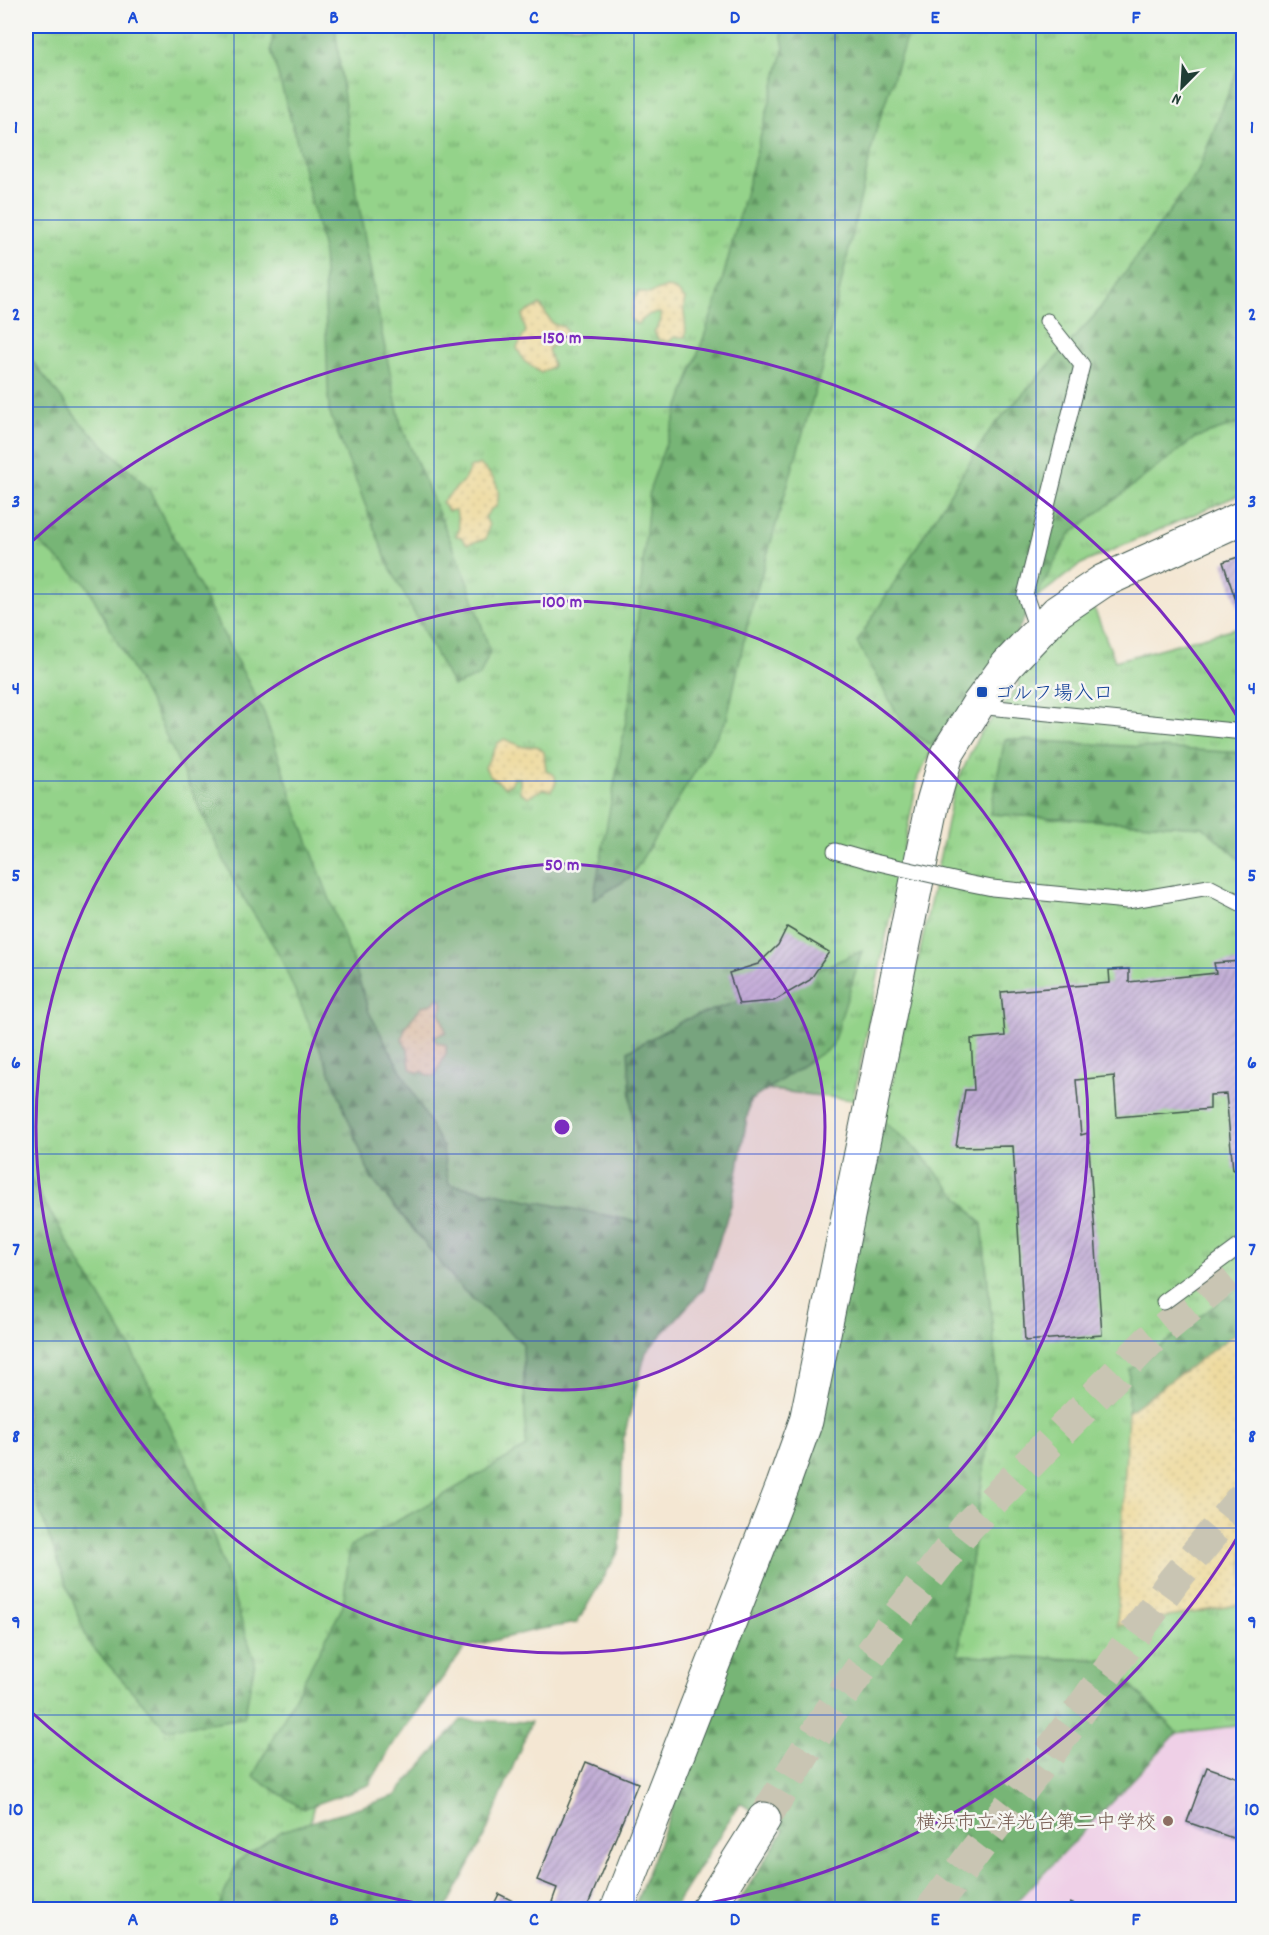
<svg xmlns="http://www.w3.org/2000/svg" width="1269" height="1935" font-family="Dekko,'Klee One',sans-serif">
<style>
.built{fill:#efd0e7}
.grass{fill:url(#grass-tufts);stroke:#5a885f;stroke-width:1.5}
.forest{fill:url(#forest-firs);stroke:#4b7955;stroke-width:1.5}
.sand{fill:url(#sand-dots);stroke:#868c69;stroke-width:1.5}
.building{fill:url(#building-hatch)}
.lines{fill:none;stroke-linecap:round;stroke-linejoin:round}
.tertiary-tunnel{stroke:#c9c5b3;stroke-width:33;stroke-dasharray:33 16;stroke-linecap:butt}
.service-casing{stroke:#3f564c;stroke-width:17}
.tertiary-casing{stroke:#3f564c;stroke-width:35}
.service{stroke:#fff;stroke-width:15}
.tertiary{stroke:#fff;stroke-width:33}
.service-bridge-casing{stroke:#3f564c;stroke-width:17;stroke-linecap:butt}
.service-bridge{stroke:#fff;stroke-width:15}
.grid{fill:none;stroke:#1d4ed8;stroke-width:1.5;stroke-opacity:0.55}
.ring{fill:none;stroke:#7b2cbf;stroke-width:3}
.transit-dot{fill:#1a4fb4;stroke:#f6f6f2;stroke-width:2}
.education-dot{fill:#8d6e63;stroke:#f6f6f2;stroke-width:2}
.labels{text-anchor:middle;stroke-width:5;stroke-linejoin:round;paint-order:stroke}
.transit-label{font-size:20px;fill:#164399;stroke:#f6f6f2;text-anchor:start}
.education-label{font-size:20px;fill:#785e54;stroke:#f6f6f2;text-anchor:end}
.centre{fill:#7b2cbf;stroke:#f6f6f2;stroke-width:3}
.ring-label{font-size:18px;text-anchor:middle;font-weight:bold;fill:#7b2cbf;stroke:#f6f6f2;stroke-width:5;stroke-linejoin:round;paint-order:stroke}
.neatline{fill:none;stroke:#1d4ed8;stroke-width:2}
.grid-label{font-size:20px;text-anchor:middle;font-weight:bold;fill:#1d4ed8}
</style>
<defs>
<pattern id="grass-tufts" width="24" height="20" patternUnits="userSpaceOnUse" patternTransform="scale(1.5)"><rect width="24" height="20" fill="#94d38a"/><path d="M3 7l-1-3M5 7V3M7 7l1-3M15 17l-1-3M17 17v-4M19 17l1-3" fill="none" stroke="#78ac72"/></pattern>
<pattern id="forest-firs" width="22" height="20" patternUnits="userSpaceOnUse" patternTransform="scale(1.5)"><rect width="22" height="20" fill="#77b576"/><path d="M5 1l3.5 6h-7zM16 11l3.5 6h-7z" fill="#619462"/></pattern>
<pattern id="sand-dots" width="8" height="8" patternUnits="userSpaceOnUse" patternTransform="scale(1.5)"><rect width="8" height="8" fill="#eeda9e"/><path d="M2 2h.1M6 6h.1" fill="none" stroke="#ccbc89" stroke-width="1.8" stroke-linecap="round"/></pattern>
<pattern id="building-hatch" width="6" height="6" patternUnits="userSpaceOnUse" patternTransform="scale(1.5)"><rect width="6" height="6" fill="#c1acd5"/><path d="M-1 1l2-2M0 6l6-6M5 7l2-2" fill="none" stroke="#9c8dae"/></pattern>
</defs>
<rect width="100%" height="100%" fill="#f6f6f2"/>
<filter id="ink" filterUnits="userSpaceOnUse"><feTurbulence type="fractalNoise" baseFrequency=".0167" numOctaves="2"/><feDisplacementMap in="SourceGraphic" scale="12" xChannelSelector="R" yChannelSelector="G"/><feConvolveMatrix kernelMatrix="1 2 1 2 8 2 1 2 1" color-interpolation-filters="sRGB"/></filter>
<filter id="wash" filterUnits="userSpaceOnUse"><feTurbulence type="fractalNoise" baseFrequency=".008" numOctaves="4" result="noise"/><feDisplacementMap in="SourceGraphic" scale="24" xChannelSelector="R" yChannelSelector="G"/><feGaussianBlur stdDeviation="1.35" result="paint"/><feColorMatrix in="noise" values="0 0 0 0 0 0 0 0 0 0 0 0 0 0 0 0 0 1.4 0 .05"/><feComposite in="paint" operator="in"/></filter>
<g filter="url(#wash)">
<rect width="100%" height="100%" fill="#f4e7d3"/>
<polygon class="built" points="1243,1725 1243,1909 1010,1910 1177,1733"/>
<g class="grass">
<polygon points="26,26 1243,26 1243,493 1081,564 1020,610 984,650 918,777 853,1100 740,1086 604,1385 404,1548 312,1811 298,1909 26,1910"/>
<polygon points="1094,608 1115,661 1243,626 1243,753 1006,739 990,814 1203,827 1243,862 1243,1725 1177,1733 1107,1660 958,1655 997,1374 982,1225 913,1146 884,1122 954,789 979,735 1019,685 1016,673 1052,634"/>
</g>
<g class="forest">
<polygon points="274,26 335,26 354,177 381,329 401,425 465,575 490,651 480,676 453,686 388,564 329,411 323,250 296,138 271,50"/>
<polygon points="780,26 910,26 875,134 823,364 749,617 727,719 631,877 593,900 631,693 650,488 717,300 784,48"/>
<polygon points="1243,56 1243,422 1195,438 1070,534 989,684 931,745 905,728 857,642 990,430 1095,315 1197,173"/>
<polygon points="26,353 80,422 148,488 264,713 295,806 355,967 369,1012 442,1146 449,1184 639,1222 628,1051 684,1020 765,992 862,951 832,1046 750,1101 732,1202 704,1288 646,1352 623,1440 620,1549 577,1623 535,1630 465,1648 393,1744 369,1785 303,1809 253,1776 343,1606 350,1546 423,1507 526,1447 523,1344 463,1290 371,1178 330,1072 279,954 236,886 155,712 86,584 26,531"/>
<polygon points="1005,739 1243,753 1243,862 1203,827 990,814"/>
<polygon points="884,1122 913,1146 982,1224 997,1374 958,1655 1107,1660 1177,1733 1010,1909 734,1909 784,1830 740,1803 673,1909 633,1910 716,1694"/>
<polygon points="26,1172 129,1345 192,1470 255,1662 244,1718 166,1729 88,1642 37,1504 26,1451"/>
<polygon points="1243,1284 1243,1328 1128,1412 1129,1370"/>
<polygon points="461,1720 531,1722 486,1833 446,1909 218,1909 238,1861 282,1831 395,1796"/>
</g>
<g class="sand">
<path d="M667,287L677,291L685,299C681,313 688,324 685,337H674L669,342L659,340L654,332L661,321L660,313L650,314L637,324L630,319L634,299L639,292L649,294Z"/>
<path d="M540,305L553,324L564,327L568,336C562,341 552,344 548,349L553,366L541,373L524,361L517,348L526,331L523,322V314Z"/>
<path d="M479,464C494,476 503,488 496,507L491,509L485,517L489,525L486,539L467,544L461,537L456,536L459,529L456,510L448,511L442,502L464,480L470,468Z"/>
<polygon points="504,739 524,747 537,746 544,752 546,770 555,776 556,783 551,791 543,789 528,797 520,792 520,778 514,778 511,784 505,787 489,775 485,767 498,743"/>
<polygon points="439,998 443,1004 440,1012 446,1032 434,1037 436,1042 446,1045 446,1053 435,1076 429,1076 424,1072 416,1072 410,1068 408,1049 402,1040 405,1027 422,1006 432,1004"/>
<polygon points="1243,1328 1243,1604 1117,1626 1128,1412"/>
</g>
<g id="blocks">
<g class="building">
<polygon points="1244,555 1244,605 1238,607 1223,562"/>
<polygon points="1244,926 1244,1169 1233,1170 1226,1094 1210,1095 1210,1109 1117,1117 1114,1076 1076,1080 1081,1135 1088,1133 1102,1335 1025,1341 1013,1146 956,1147 965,1090 974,1090 971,1039 1005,1036 1001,992 1110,983 1109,970 1129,969 1129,982 1216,973 1214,963 1241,961 1238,927"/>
<polygon points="787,927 829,952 810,980 774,1001 739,1004 729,973 758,964 778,945"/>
<polygon points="586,1762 638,1783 586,1910 570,1910 552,1902 557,1888 537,1880"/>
<polygon points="1207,1767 1244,1780 1244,1842 1187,1822"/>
<polygon points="499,1894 531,1910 491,1910"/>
<polygon points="1070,1903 1086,1909 1086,1910 1068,1910"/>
</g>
</g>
</g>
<g filter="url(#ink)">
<use href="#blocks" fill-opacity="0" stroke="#3f564c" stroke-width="1.5"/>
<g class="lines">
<g class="tertiary-tunnel">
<polyline points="764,1819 828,1715 895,1620 969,1525 1149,1341 1244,1262"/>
<polyline points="931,1910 1048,1755 1174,1580 1244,1496"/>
</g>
<g class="service-casing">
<g id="service">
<polyline points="1038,632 1025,595 1082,365 1047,321"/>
<polyline points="977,706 1244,732"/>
<polyline points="835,851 870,861"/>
<polyline points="967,883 992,888 1127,901 1209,887 1244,905"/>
<polyline points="1164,1302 1244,1243"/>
</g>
</g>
<g class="tertiary-casing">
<g id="tertiary">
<polyline points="617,1910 783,1485 806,1421 933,802 947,754 977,706 1007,665 1057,612 1103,581 1244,517"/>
<polyline points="707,1910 764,1819"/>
</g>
</g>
<use href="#service" class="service"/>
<use href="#tertiary" class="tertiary"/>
<g class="service-bridge-casing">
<polyline id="service-bridge" points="870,861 967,883"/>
</g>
<use href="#service-bridge" class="service-bridge"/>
</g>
</g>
<path class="grid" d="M234,26V1910M434,26V1910M634,26V1910M835,26V1910M1036,26V1910M26,220H1244M26,407H1244M26,594H1244M26,781H1244M26,968H1244M26,1154H1244M26,1341H1244M26,1528H1244M26,1715H1244"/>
<circle cx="562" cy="1127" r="263" fill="#7b2cbf" fill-opacity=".12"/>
<g class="ring">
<circle cx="562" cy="1127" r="263"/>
<circle cx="562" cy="1127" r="526"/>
<path d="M1243 1528A790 790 0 0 1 672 1909M452 1909A790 790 0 0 1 28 1709M28 545A790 790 0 0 1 1243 726"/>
</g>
<rect class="transit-dot" x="976" y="686" width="12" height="12" rx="3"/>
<circle class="education-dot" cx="1168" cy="1821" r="6"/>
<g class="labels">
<g class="transit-label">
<text x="994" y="699">ゴルフ場入口</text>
</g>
<g class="education-label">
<text x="1156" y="1828">横浜市立洋光台第二中学校</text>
</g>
</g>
<circle cx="562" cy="1127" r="9" class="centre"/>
<g class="ring-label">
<text x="562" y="343">150 m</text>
<text x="562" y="607">100 m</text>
<text x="562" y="870">50 m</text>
</g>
<rect width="1269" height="1935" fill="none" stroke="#f6f6f2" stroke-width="66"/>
<g transform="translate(1182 87) rotate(204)" stroke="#f6f6f2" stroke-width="4.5" paint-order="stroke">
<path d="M0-4.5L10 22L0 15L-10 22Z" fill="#1f3d34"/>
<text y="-9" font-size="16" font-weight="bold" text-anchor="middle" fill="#1f3d34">N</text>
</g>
<rect x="33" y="33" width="1203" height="1869" class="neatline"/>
<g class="grid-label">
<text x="133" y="23">A</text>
<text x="334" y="23">B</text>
<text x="534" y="23">C</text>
<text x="735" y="23">D</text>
<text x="935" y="23">E</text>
<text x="1136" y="23">F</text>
<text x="16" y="133">1</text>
<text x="1252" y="133">1</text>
<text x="16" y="320">2</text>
<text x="1252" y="320">2</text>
<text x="16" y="507">3</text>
<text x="1252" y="507">3</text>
<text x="16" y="694">4</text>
<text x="1252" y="694">4</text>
<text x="16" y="881">5</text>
<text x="1252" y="881">5</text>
<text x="16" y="1068">6</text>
<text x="1252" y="1068">6</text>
<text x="16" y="1255">7</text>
<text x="1252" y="1255">7</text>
<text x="16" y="1442">8</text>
<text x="1252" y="1442">8</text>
<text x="16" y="1628">9</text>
<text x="1252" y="1628">9</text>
<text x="16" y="1815">10</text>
<text x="1252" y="1815">10</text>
<text x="133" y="1925">A</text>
<text x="334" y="1925">B</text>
<text x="534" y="1925">C</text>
<text x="735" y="1925">D</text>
<text x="935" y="1925">E</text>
<text x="1136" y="1925">F</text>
</g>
</svg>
